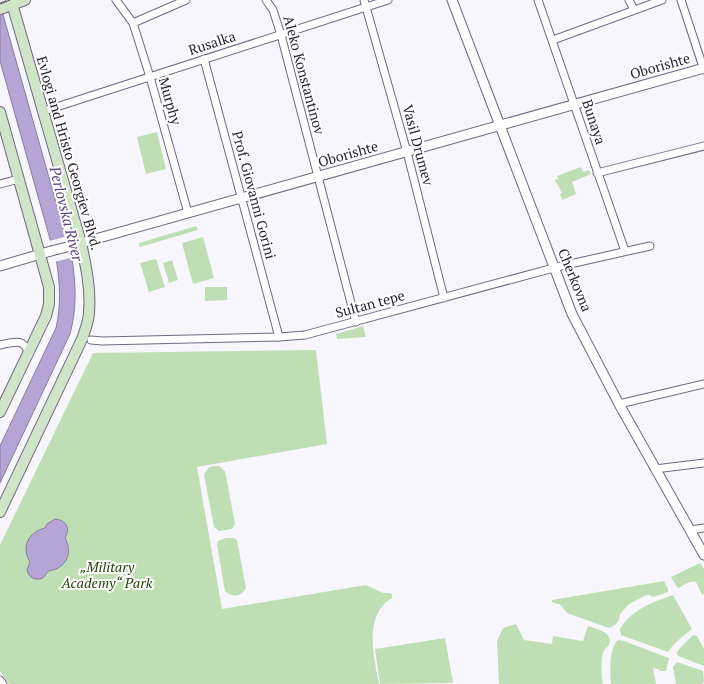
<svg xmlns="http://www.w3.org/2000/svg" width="704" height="684" font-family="'PT Serif',serif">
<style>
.green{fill:#c0deb4}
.water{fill:#b4a5d6;stroke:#887da2}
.pier{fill:#f7f6fc}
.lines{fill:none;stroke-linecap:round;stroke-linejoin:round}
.minor-casing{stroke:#706882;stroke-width:9}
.tertiary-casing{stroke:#706882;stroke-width:11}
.secondary-casing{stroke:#706882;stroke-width:12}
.minor{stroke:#fff;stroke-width:7}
.tertiary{stroke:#fff;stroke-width:9}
.secondary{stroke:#d0e4c7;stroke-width:10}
.tram{stroke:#4f4d57;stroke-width:1}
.tertiary-bridge-casing{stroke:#706882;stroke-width:11;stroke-linecap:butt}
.tertiary-bridge{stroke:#fff;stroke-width:9}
.labels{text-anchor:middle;stroke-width:4;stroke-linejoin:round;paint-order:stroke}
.street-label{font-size:14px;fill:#221f2a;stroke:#fff}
.park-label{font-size:14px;font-style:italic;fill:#1f4606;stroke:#fff}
.water-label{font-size:15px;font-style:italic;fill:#5b4583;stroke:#fff}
</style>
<rect width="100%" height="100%" fill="#f7f6fc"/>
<g class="green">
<polygon points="157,132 166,169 146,174 137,137"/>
<polygon points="581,167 583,172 589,170 591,174 572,182 576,194 562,200 560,194 562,193 555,180 558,179 557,176"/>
<polygon points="196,226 198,230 140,247 139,243"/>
<polygon points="203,237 214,278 193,284 182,243"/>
<polygon points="156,259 165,287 149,292 140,263"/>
<polygon points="172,260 178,280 169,283 163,263"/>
<polygon points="205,287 227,287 227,300 205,301"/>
<polygon points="363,326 366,337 337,339 336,334"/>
<path d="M316,350L327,444L197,467L222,609L366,585L383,593H389L392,594V598C363,615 374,658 379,684H9L0,671V545L93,353Z"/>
<polygon points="213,466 219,466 225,471 235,524 232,529 219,531 214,527 204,475 208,468"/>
<path d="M226,538H234L237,540L246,588C241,597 232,598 225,591L217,545L218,541Z"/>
<path d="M700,563L704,569V594L702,595L696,582C690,580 684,585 679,588L677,587L671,577Z"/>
<path d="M664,581L668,589V592L653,597L649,595H646L628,605L620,614C620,620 616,626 609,628L567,613L561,605L552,602V600Z"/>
<path d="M673,595L692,629C683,636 674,643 668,652L621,635L620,629C632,609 653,602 673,595Z"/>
<path d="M516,624L524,640L552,644L553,636L583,641L588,626C596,629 614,632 609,645C608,647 606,647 605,649C600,656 601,676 603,684H499L497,641L503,628Z"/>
<polygon points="693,635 697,636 704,649 704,666 678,656 677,653 679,649"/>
<polygon points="445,638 453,683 380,684 375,649"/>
<path d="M618,640L624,641L669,658L666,671H660L658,669L653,668L656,684H611C610,673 609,647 618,640Z"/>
<polygon points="677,662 703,671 704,682 702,684 676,684 673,667"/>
</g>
<g class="water">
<path d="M0,4L72,259C76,286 77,307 70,334L0,483V446L56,328C61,306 60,285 57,264L0,61Z"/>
<path d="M55,519C66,520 71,528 65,538C71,549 70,561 58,568C55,570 52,570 49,571C47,572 45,576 43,578C35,581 29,578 27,570L30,562C21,547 28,532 45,528L47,524Z"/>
</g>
<polygon class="pier" points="68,236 74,257 54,262 49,241"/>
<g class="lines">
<g class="minor-casing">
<g id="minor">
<polyline points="116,0 133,23 150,77 188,213"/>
<polyline points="266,0 273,10 281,35 356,322"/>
<polyline points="364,0 407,152 444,298"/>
<polyline points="538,0 625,251"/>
<polyline points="629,0 634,10"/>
<polyline points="681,0 704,70"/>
<polyline points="133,23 186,0"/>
<polyline points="553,40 662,0"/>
<polyline points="204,59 279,337"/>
<polyline points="44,111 388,0"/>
<polyline points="597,173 704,146"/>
<polyline points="0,184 19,179"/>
<polyline points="91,340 102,341 279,337 305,335 561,266 650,246"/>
<path d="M0,345C11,343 25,337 28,353"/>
<polyline points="619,404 704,384"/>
<polyline points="655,469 704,463"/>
<polyline points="690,530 704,528"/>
<polyline points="0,680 3,684"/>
</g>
</g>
<g class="tertiary-casing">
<g id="tertiary">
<polyline points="452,0 572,314 619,404 704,555"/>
<polyline points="74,245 704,68"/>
<polyline points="0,266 51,251"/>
</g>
</g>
<g class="secondary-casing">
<g id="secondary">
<polyline points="0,9 25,0"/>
<polyline points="0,112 49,287 49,304 46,316 0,412"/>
<path d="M0,512L83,337C85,329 89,321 89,312C91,289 86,266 81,243L11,0"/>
</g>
</g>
<use href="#minor" class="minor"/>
<use href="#tertiary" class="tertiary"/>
<use href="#secondary" class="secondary"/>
<polyline class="tram" points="0,4 10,0"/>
<g class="tertiary-bridge-casing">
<polyline id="tertiary-bridge" points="51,251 71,246"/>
</g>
<use href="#tertiary-bridge" class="tertiary-bridge"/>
</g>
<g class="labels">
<g class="street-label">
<text transform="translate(212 43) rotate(-18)" y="5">Rusalka</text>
<text transform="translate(660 66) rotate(-16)" y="5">Oborishte</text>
<text transform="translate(304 75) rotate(75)" y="5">Aleko Konstantinov</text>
<text transform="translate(170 101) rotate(74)" y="5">Murphy</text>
<text transform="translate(594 122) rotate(72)" y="5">Bunaya</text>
<text transform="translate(418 145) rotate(75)" y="5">Vasil Drumev</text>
<text transform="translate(69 153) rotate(74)" y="5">Evlogi and Hristo Georgiev Blvd.</text>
<text transform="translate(348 154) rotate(-16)" y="5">Oborishte</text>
<text transform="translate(254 195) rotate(75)" y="5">Prof. Giovanni Gorini</text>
<text transform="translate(575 280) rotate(68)" y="5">Cherkovna</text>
<text transform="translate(370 304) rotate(-15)" y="5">Sultan tepe</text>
</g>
<g class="park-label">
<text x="107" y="572">„Military<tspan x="107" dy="16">Academy“ Park</tspan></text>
</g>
<g class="water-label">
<text transform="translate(66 214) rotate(76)" y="5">Perlovska River</text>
</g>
</g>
</svg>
